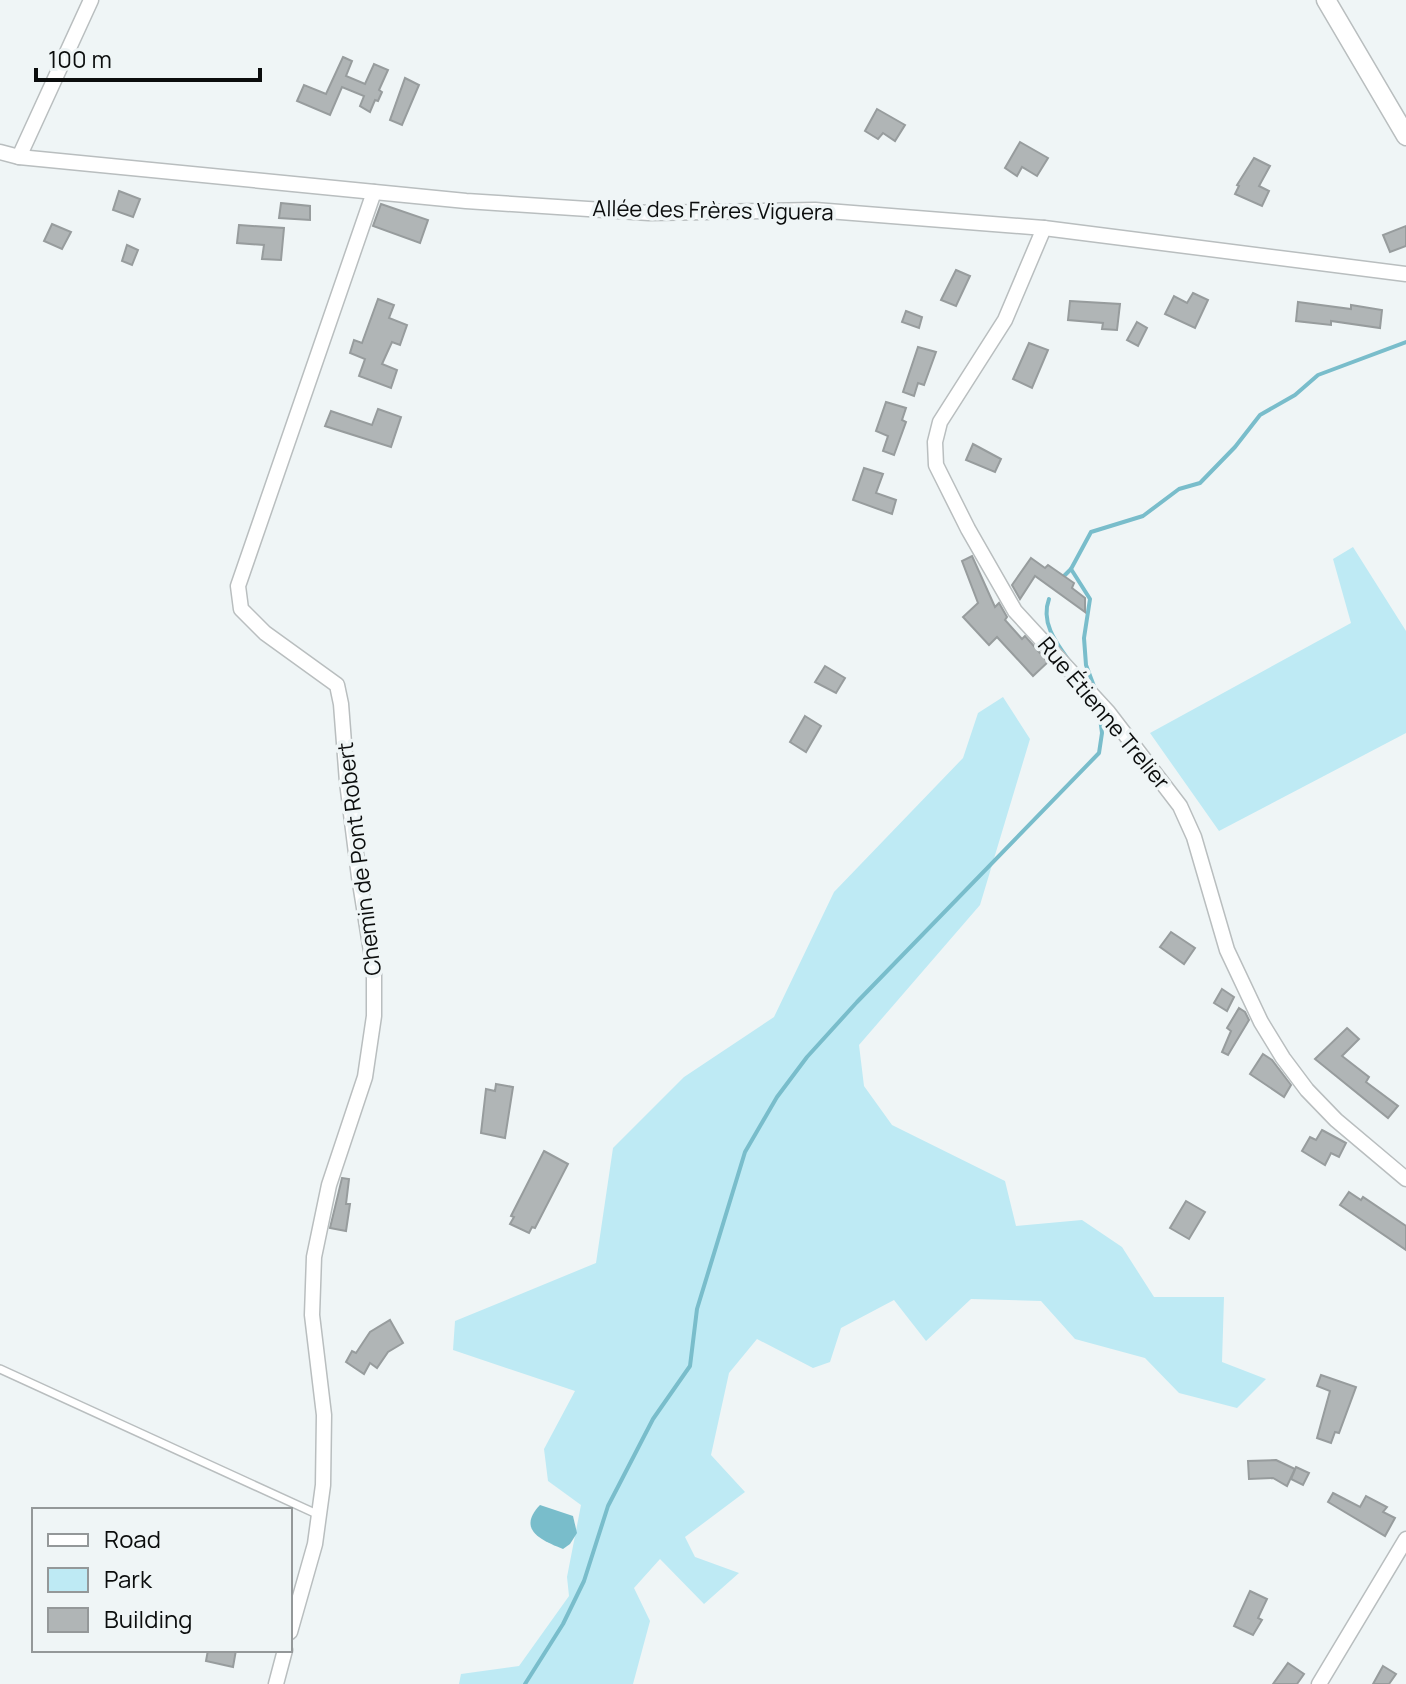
<svg xmlns="http://www.w3.org/2000/svg" width="1406" height="1684" font-family="Manrope,sans-serif">
<style>
.green{fill:#beeaf4}
.water{fill:#79bdcb}
.lines{fill:none;stroke-linecap:round;stroke-linejoin:round}
.stream{stroke:#79bdcb;stroke-width:4}
.building{fill:#b0b5b6;stroke:#979c9d;stroke-width:2}
.service-casing{stroke:#b9bebf;stroke-width:10}
.minor-casing{stroke:#b9bebf;stroke-width:17}
.tertiary-casing{stroke:#b9bebf;stroke-width:21}
.service{stroke:#fff;stroke-width:7}
.minor{stroke:#fff;stroke-width:14}
.tertiary{stroke:#fff;stroke-width:18}
.labels{text-anchor:middle;stroke-width:7;stroke-linejoin:round;paint-order:stroke}
.street-label{font-size:22px;fill:#0b0d0d;stroke:#eff5f6}
</style>
<rect width="100%" height="100%" fill="#eff5f6"/>
<g class="green">
<polygon points="1353,547 1406,631 1406,733 1219,831 1150,733 1351,623 1333,559"/>
<polygon points="1003,697 1030,739 980,905 859,1045 864,1086 892,1125 1005,1181 1016,1226 1082,1220 1122,1247 1154,1297 1224,1297 1222,1362 1266,1379 1237,1408 1179,1393 1145,1358 1075,1339 1041,1301 971,1299 926,1341 894,1300 841,1328 830,1362 813,1368 757,1339 729,1373 711,1455 745,1492 685,1537 695,1557 739,1573 704,1604 660,1559 634,1588 650,1621 633,1684 459,1684 461,1674 519,1666 569,1596 567,1577 581,1505 548,1481 544,1449 575,1391 453,1350 455,1321 596,1263 613,1148 684,1077 774,1017 834,892 963,758 978,713"/>
</g>
<path class="water" d="M540,1505L573,1516L577,1533L570,1544L563,1549C540,1540 517,1529 540,1505Z"/>
<g class="lines">
<g class="stream">
<polyline points="1064,576 1071,569"/>
<path d="M1049,599C1040,623 1057,644 1070,662"/>
<polyline points="1095,689 1086,665 1084,638 1090,599 1071,569 1091,532 1143,516 1179,489 1200,483 1235,447 1260,415 1295,395 1318,375 1406,342"/>
<polyline points="525,1684 563,1624 584,1581 608,1506 653,1419 690,1366 697,1309 745,1152 777,1097 807,1057 857,1002 1099,753 1102,733 1100,718"/>
</g>
</g>
<g class="building">
<polygon points="343,57 352,61 346,76 365,84 374,64 388,70 379,90 382,92 378,101 375,100 370,112 360,106 364,96 342,87 330,115 297,101 304,85 326,94"/>
<polygon points="405,78 419,85 402,125 390,120"/>
<polygon points="877,109 905,125 895,141 883,133 878,139 865,131"/>
<polygon points="1020,142 1048,158 1037,176 1022,167 1017,176 1005,168"/>
<polygon points="1254,158 1270,166 1259,186 1269,191 1262,206 1235,194 1239,186 1237,185"/>
<polygon points="119,191 140,199 133,217 113,210"/>
<polygon points="281,203 310,206 310,220 279,218"/>
<polygon points="381,204 428,220 420,243 373,226"/>
<polygon points="52,224 71,232 62,249 44,241"/>
<polygon points="239,225 284,228 281,260 262,259 264,245 237,243"/>
<polygon points="1406,226 1406,246 1390,252 1383,235"/>
<polygon points="127,245 138,250 132,265 122,261"/>
<polygon points="956,270 970,276 956,306 941,300"/>
<polygon points="1193,293 1208,300 1195,328 1165,314 1174,296 1187,303"/>
<polygon points="378,299 394,305 389,318 407,325 400,345 392,342 382,364 397,370 391,388 359,376 365,359 350,353 354,340 362,343"/>
<polygon points="1070,301 1120,304 1117,330 1102,329 1103,323 1068,320"/>
<polygon points="1298,302 1351,309 1351,305 1382,310 1380,328 1331,321 1331,325 1296,321"/>
<polygon points="906,311 922,317 919,328 902,322"/>
<polygon points="1137,322 1147,328 1138,346 1127,340"/>
<polygon points="1029,343 1048,350 1032,388 1013,379"/>
<polygon points="918,347 936,352 924,385 918,383 914,396 903,392"/>
<polygon points="886,402 906,408 902,420 906,422 894,455 883,451 888,436 876,431"/>
<polygon points="378,409 401,417 391,447 325,426 331,411 372,425"/>
<polygon points="973,444 1001,459 995,472 966,460"/>
<polygon points="864,468 883,474 876,493 896,500 892,514 853,500"/>
<polygon points="972,556 995,607 999,603 1007,617 1005,620 1022,639 1025,636 1048,662 1033,676 997,637 989,645 963,617 978,603 962,561"/>
<polygon points="1031,558 1045,568 1048,565 1074,583 1072,588 1085,598 1085,612 1035,576 1020,599 1012,585"/>
<polygon points="825,666 845,678 836,693 815,682"/>
<polygon points="805,716 821,726 806,752 790,742"/>
<polygon points="1171,932 1195,948 1184,964 1160,947"/>
<polygon points="1222,989 1234,997 1227,1011 1214,1003"/>
<polygon points="1239,1008 1245,1012 1249,1020 1228,1055 1222,1052 1231,1031 1227,1028"/>
<polygon points="1347,1028 1359,1039 1342,1056 1369,1077 1366,1082 1398,1106 1388,1118 1315,1059"/>
<polygon points="1263,1054 1272,1060 1291,1085 1284,1097 1250,1074"/>
<polygon points="496,1084 513,1087 505,1138 481,1133 486,1089 495,1091"/>
<polygon points="1322,1130 1346,1143 1339,1157 1331,1153 1325,1165 1302,1151 1310,1137 1316,1140"/>
<polygon points="544,1151 568,1164 535,1228 532,1227 529,1233 510,1224 514,1217 511,1216"/>
<polygon points="342,1178 349,1179 346,1204 350,1204 346,1231 330,1228"/>
<polygon points="1349,1192 1361,1200 1363,1197 1406,1226 1406,1250 1340,1205"/>
<polygon points="1186,1201 1205,1212 1189,1239 1170,1228"/>
<polygon points="390,1320 403,1343 388,1352 377,1368 370,1363 364,1374 346,1362 352,1351 356,1353 370,1332"/>
<polygon points="1321,1375 1356,1387 1339,1433 1335,1432 1331,1443 1317,1438 1330,1391 1317,1386"/>
<polygon points="1276,1460 1295,1469 1287,1486 1273,1478 1249,1479 1248,1461"/>
<polygon points="1296,1467 1309,1473 1303,1485 1291,1479"/>
<polygon points="1333,1493 1360,1507 1366,1496 1387,1507 1383,1512 1395,1518 1385,1536 1328,1502"/>
<polygon points="1250,1591 1267,1599 1258,1618 1262,1620 1253,1635 1234,1626"/>
<polygon points="208,1650 236,1650 233,1667 206,1661"/>
<polygon points="1288,1663 1304,1674 1297,1684 1273,1684"/>
<polygon points="1383,1666 1396,1674 1389,1684 1373,1684"/>
</g>
<g class="lines">
<g class="service-casing">
<polyline id="service" points="0,1369 319,1515"/>
</g>
<g class="minor-casing">
<g id="minor">
<polyline points="0,152 19,157 466,201 649,213 815,210 1044,228 1406,274"/>
<polyline points="19,157 91,0"/>
<polyline points="1044,228 1005,320 940,422 935,442 936,465 968,529 1015,611 1108,712 1180,806 1194,837 1227,950 1261,1022 1283,1058 1307,1090 1336,1120 1406,1179"/>
<polyline points="290,1632 315,1544 323,1485 324,1415 312,1315 314,1257 329,1185 365,1077 374,1016 374,970 359,877 347,782 341,704 337,685 265,633 241,609 238,586 374,192"/>
<polyline points="276,1684 285,1650"/>
<polyline points="1319,1684 1406,1539"/>
</g>
</g>
<g class="tertiary-casing">
<polyline id="tertiary" points="1326,0 1406,136"/>
</g>
<use href="#service" class="service"/>
<use href="#minor" class="minor"/>
<use href="#tertiary" class="tertiary"/>
</g>
<g class="labels">
<g class="street-label">
<text transform="translate(713 210) rotate(1)" y="8">Allée des Frères Viguera</text>
<text transform="translate(1104 713) rotate(50)" y="8">Rue Étienne Trelier</text>
<text transform="translate(359 859) rotate(-97)" y="8">Chemin de Pont Robert</text>
</g>
</g>
<rect x="32" y="1508" width="260" height="144" fill="#eff5f6" stroke="#949899" stroke-width="2"/>
<rect x="48" y="1534" width="40" height="12" fill="#ffffff" stroke="#949899" stroke-width="2"/>
<text x="104" y="1548" font-size="24" fill="#0b0d0d">Road</text>
<rect x="48" y="1568" width="40" height="24" fill="#beeaf4" stroke="#949899" stroke-width="2"/>
<text x="104" y="1588" font-size="24" fill="#0b0d0d">Park</text>
<rect x="48" y="1608" width="40" height="24" fill="#b0b5b6" stroke="#949899" stroke-width="2"/>
<text x="104" y="1628" font-size="24" fill="#0b0d0d">Building</text>
<path d="M36 68v12h224v-12" fill="none" stroke="#0b0d0d" stroke-width="4"/>
<text x="48" y="68" font-size="24" fill="#0b0d0d" stroke="#eff5f6" stroke-width="6" paint-order="stroke">100 m</text>
</svg>
